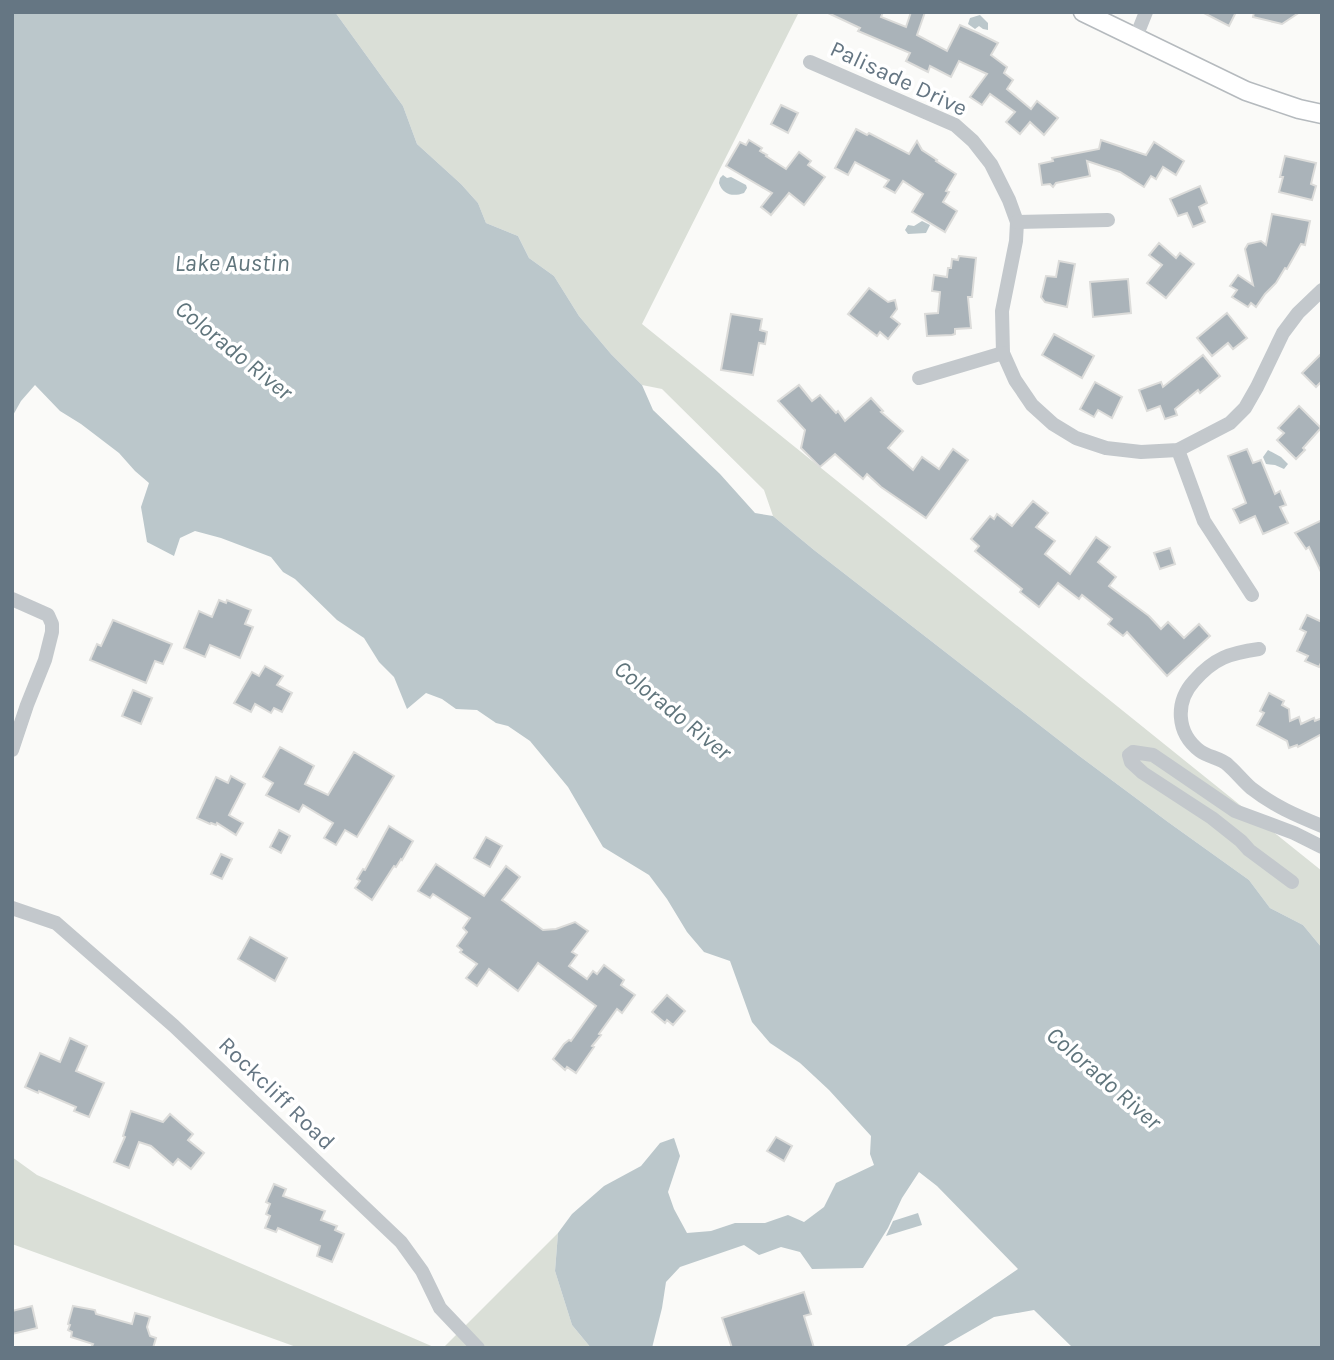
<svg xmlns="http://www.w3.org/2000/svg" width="1334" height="1360" font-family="Karla,sans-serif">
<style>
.green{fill:#dadfd7}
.water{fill:#bbc7cb}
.building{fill:#aab3b9;stroke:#dcdcda;stroke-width:2}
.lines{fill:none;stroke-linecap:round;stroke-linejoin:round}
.major-casing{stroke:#b5babe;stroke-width:21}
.minor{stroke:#c3c8cc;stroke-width:14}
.major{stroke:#fff;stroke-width:18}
.labels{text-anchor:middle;stroke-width:7;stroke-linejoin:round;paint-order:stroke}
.street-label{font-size:23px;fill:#657683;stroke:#fff}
.water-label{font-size:24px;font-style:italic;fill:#60757c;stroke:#fff}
</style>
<rect width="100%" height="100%" fill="#fafaf8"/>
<g class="green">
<polygon points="335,12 799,12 642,324 1322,871 1322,948 1303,925 1270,908 1249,880 1168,822 1078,755 814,550 773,516 764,490 662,389 642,385 611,354 579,316 554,276 529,258 518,236 486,223 478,203 461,184 417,144 403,106"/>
<polygon points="12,1157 37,1175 436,1348 299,1348 12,1244"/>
<polygon points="558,1233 555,1271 572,1325 591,1348 443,1348"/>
</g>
<g class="water">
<polygon points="12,12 335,12 403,106 417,144 461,184 478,203 486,223 518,236 529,258 554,276 579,316 611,354 642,385 653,410 720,474 755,513 773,516 814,550 1078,755 1168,822 1249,880 1270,908 1303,925 1322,948 1322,1348 1073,1348 1034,1310 994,1317 940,1348 903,1348 1018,1269 937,1186 919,1172 902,1198 888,1228 863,1268 812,1269 800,1252 781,1247 759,1255 744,1245 680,1267 666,1282 662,1308 652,1348 591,1348 572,1325 555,1271 558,1233 572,1214 604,1186 641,1166 660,1143 674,1138 680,1156 668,1192 674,1209 687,1233 711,1231 735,1223 765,1223 788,1215 804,1222 824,1207 836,1183 874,1165 870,1154 871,1136 829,1090 800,1063 770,1043 752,1022 730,961 704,952 687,932 667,899 649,875 603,847 568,787 530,741 508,726 496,723 477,710 456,709 442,699 426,693 407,709 394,677 379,662 364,638 337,620 295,579 283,572 271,557 221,538 195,531 180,538 174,556 147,542 141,507 149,483 135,471 119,453 81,424 60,411 35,385 21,401 12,417"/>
<polygon points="980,15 988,23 988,30 983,29 979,26 975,29 968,24 970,18"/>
<path d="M723,175L727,178L731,177L746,185L747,188L744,193C733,197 723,195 719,183L720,178Z"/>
<polygon points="922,221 930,225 926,233 908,234 905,230 908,225 914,226"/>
<polygon points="1268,450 1281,457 1288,464 1284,469 1275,465 1266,464 1263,457"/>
<polygon points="918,1213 922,1225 886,1236 893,1221"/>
</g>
<g class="building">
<polygon points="826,12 883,12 881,17 906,27 911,12 925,12 917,35 947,51 960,25 978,33 998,43 991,55 1007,67 1004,73 1013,80 1007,89 1031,109 1037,101 1058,118 1044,135 1030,122 1020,134 1006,122 1015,112 990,94 982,105 970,97 987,74 959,61 951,77 930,66 928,72 906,61 910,53 858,31 860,28"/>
<polygon points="1202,12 1236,12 1229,26"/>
<polygon points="1254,12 1300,12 1282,24 1253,17"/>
<polygon points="781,105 798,113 788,133 771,124"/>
<polygon points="856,129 867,135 869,133 909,154 917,141 922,150 937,160 936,161 956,174 946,191 949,192 943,202 957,211 945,232 912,212 923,194 903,181 895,193 884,187 889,180 855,162 848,175 835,168"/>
<polygon points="749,140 762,148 760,151 767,155 766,156 786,169 799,152 811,161 808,165 825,177 804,205 789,193 771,215 761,207 772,193 726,166 740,142 746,145"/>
<polygon points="1101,140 1146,155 1154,142 1184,161 1176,175 1163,167 1156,179 1151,176 1144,187 1120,172 1087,161 1090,176 1056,183 1053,187 1050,184 1042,185 1039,164 1053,161 1052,158 1099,149"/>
<polygon points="1285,156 1316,163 1311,184 1316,186 1312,200 1279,192 1283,177 1280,177"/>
<polygon points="1200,186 1207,203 1199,207 1205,222 1193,227 1187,213 1178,216 1170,199"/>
<polygon points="1272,214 1310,221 1305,245 1301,244 1287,269 1285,268 1276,283 1265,294 1256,307 1251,303 1248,307 1232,297 1237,290 1230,286 1238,275 1253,285 1245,249 1248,244 1261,241 1266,245"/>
<polygon points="1159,243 1176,258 1180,253 1194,264 1166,298 1147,283 1162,265 1149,255"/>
<polygon points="959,256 976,258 972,297 968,297 971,328 955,329 955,334 952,335 927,336 925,314 938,313 940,292 932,291 934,275 947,277 948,268 951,268 952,259 958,260"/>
<polygon points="1059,261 1075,264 1067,307 1045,302 1041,297 1046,276 1056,277"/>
<polygon points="1128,279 1131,313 1093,317 1090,282"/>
<polygon points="869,288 888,302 895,300 897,309 891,317 900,324 888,339 880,332 877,336 848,314"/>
<polygon points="1227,313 1247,338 1233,349 1228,343 1212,356 1197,338"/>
<polygon points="731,314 762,319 760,330 767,332 765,344 759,343 753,375 721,370"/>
<polygon points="1054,334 1094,356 1082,378 1042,355"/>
<polygon points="1322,353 1322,381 1316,387 1302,373"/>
<polygon points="1203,355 1220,376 1200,393 1198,390 1175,409 1177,415 1165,419 1160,406 1147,411 1139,390 1161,382 1163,387"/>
<polygon points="1095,382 1122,397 1112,418 1098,410 1094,417 1080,409"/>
<polygon points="799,385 812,401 820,395 836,413 838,411 845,421 871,398 883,411 881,412 903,431 888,448 913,470 922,457 939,469 953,449 968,460 926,518 881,487 867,474 863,479 835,454 820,467 801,448 805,430 778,401"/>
<polygon points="1299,406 1321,428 1303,448 1305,450 1296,459 1277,440 1284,433 1278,428"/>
<polygon points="1247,449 1253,463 1261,460 1275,494 1280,491 1286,505 1280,507 1288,523 1263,534 1255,516 1240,523 1233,509 1246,503 1228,456"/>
<polygon points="1033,501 1048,513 1036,527 1055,541 1045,554 1070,574 1096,537 1110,547 1098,562 1116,577 1109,586 1149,616 1161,629 1168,622 1184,638 1199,624 1210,636 1167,676 1127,632 1123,636 1108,624 1112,619 1082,595 1079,599 1058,583 1039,607 1020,592 1022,589 975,551 979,546 971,539 990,516 994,519 997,514 1012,526"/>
<polygon points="1322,520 1322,574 1309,547 1306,549 1295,533"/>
<polygon points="1170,548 1175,564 1160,569 1154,553"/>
<polygon points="219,600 226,603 227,600 251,610 245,624 253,627 240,658 210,645 205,657 184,648 199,611 212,617"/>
<polygon points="1307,615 1322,622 1322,661 1319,667 1305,661 1308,656 1297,651 1306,632 1300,629"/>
<polygon points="113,620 172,644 163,664 155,661 146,683 90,660 97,644 101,646"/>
<polygon points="265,666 283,676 277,685 292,693 282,712 274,708 271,713 255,704 251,712 234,703 252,672 259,676"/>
<polygon points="133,690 152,698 141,724 122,716"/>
<polygon points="1269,693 1284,701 1282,705 1289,709 1290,721 1299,717 1301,724 1314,718 1315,721 1322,718 1322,734 1298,747 1297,745 1289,748 1287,741 1257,725 1264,713 1260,711"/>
<polygon points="280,747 314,766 305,784 328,795 354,752 394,776 357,837 345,830 336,845 324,838 333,823 303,805 299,812 266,795 273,783 263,777"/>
<polygon points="231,776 245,784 229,815 243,823 236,835 217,823 216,825 211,823 210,824 197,818 216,777 228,783"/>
<polygon points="389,826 413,841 402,860 401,859 396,867 394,866 372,900 355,888 360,881 357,879 363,869 365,870"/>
<polygon points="279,830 290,836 281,853 270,847"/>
<polygon points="486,837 502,846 490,867 474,858"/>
<polygon points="221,854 232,859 222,879 211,874"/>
<polygon points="436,864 484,896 506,866 520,877 502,900 543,930 556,929 575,922 588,931 572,952 577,955 569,966 587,979 593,971 597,974 604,965 624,980 621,985 635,995 622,1013 617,1009 599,1034 601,1035 592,1046 594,1047 576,1073 567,1067 565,1070 553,1059 564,1044 569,1040 571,1041 596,1006 538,963 518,991 489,969 477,986 466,978 477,964 460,952 462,950 457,946 467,932 463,928 470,918 433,894 430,898 418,891"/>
<polygon points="250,937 287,958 275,981 238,959"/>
<polygon points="667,995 685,1011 673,1025 667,1020 665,1023 652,1012"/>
<polygon points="70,1038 87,1046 76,1071 104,1083 89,1117 74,1111 76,1107 39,1091 38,1093 25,1087 40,1053 60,1062"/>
<polygon points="131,1111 163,1122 170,1114 193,1134 188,1140 204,1153 191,1169 178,1159 173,1165 151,1146 139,1142 129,1168 114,1162 125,1137 123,1136"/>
<polygon points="776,1137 792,1146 784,1161 767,1151"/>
<polygon points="274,1184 286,1189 283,1196 325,1211 321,1220 337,1226 335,1230 344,1234 332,1262 317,1256 320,1246 278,1228 276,1232 265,1228 270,1216 266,1214 270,1204 266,1202"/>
<polygon points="804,1292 811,1314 804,1316 814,1348 732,1348 722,1318"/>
<polygon points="32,1306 37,1328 12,1334 12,1311"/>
<polygon points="73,1306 95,1310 96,1314 132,1324 135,1313 150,1317 147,1327 150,1336 156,1338 153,1348 91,1348 93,1344 71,1337 72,1332 68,1330 70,1325 68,1324"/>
</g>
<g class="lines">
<g class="major-casing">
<polyline id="major" points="1083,12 1246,91 1299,109 1322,114"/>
</g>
<g class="minor">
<polyline points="1136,37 1146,12"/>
<polyline points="810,62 955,125 973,141 991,164 1009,200 1017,222 1016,241 1002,311 1003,353 1015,380 1032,405 1053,424 1076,438 1106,448 1141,452 1178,450 1230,423 1245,408 1257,387 1283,333 1298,313 1322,290"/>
<polyline points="1017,222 1108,220"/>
<polyline points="919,378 1003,353"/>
<polyline points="1178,450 1204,521 1252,595"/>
<polyline points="12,599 48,615 52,624 52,632 45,660 27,705 12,750"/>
<path d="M1259,649C1230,653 1214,658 1194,681C1175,702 1176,733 1200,751C1208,757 1221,758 1228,765C1236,772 1243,781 1251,788C1274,806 1295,815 1322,826"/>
<polyline points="1292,882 1249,850 1241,841 1212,818 1143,773 1131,762 1129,755 1133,752 1153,755 1235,811 1294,833 1322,847"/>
<polyline points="12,908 56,923 174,1026 401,1242 422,1271 440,1308 478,1348"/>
</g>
<use href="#major" class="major"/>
</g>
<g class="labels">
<g class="street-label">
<text transform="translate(899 78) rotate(25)" y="8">Palisade Drive</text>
<text transform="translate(277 1093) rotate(44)" y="8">Rockcliff Road</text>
</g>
<g class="water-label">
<text x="232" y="271">Lake Austin</text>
<text transform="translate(234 350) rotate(39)" y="8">Colorado River</text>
<text transform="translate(673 710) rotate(39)" y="8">Colorado River</text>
<text transform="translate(1104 1078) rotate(41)" y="8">Colorado River</text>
</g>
</g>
<rect width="1334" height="1360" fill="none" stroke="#657683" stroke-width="28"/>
</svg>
